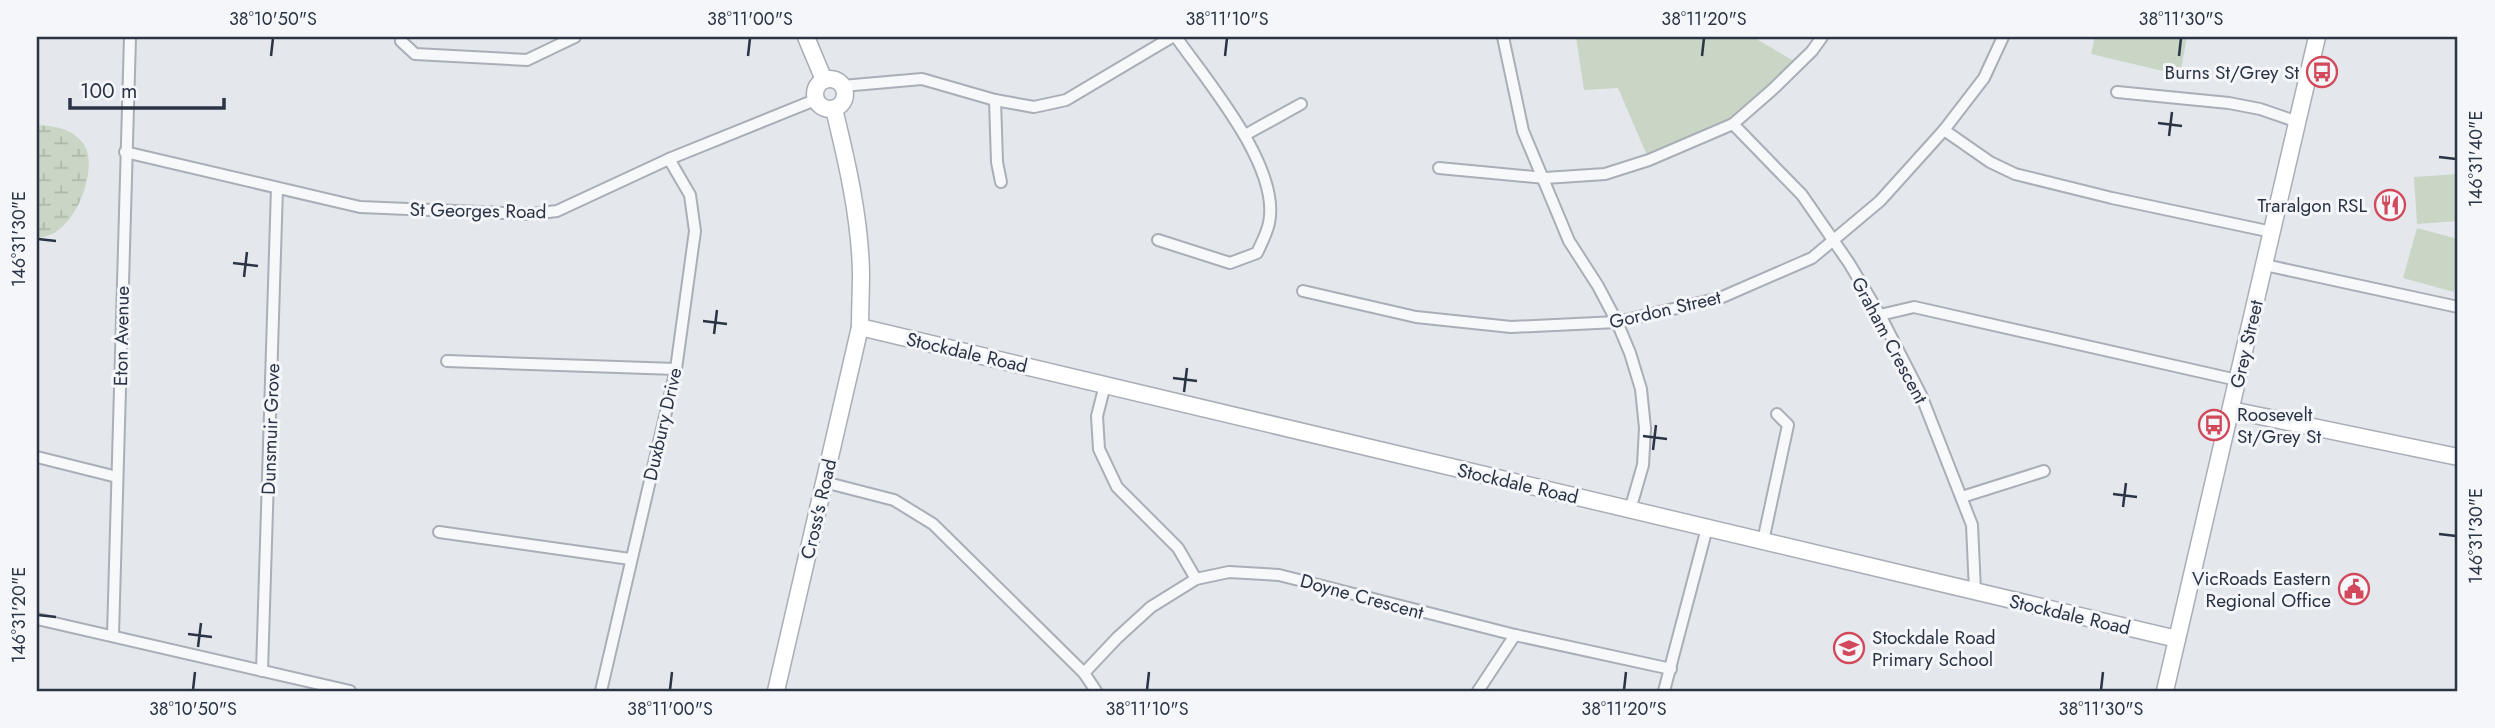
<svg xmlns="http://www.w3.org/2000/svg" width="2495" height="728" font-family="Jost,sans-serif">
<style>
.wetland{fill:url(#wetland-marsh)}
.park{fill:#c9d6c5}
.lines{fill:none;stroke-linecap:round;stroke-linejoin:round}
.street-casing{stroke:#a9aeb7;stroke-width:14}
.secondary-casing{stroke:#a9aeb7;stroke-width:19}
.street{stroke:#f7f8fa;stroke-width:10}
.secondary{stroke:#fff;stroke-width:16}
.ticks{fill:none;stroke:#2b3445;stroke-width:2.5}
.labels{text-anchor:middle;stroke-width:6;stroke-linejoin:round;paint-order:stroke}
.poi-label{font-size:19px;fill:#2b3445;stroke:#f4f6f9;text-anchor:end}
.street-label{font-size:19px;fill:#2b3445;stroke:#f4f6f9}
.neatline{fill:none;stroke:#2b3445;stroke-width:2.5}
.ticks-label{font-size:18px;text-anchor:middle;fill:#2b3445}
</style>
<defs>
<pattern id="wetland-marsh" width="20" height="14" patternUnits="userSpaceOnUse" patternTransform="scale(1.75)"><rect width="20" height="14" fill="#c9d6c5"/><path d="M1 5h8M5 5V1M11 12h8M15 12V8" fill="none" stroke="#adb8ab"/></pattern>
</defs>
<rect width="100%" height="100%" fill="#e4e7ec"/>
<path class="wetland" d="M37,125C53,126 71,128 82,142C100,163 79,218 57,231C52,235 43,237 37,239Z"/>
<g class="park">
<polygon points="1576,37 1753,37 1799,64 1733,124 1649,160 1618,88 1584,90"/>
<polygon points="2095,37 2187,37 2180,75 2091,54"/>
<polygon points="2458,174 2458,221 2417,224 2414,177"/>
<polygon points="2417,228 2458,239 2458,277 2454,292 2403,278"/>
</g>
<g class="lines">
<g class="street-casing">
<g id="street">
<polyline points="402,37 401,41 415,54 527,60 575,37"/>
<polyline points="1503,37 1523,131 1569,241 1598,286 1617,322 1630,353 1641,389 1645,428 1643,465 1630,510"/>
<polyline points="842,86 922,79 995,100 1034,107 1066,100 1172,37"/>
<polyline points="2117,92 2229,103 2260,109 2298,122"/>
<polyline points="995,100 997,162 1001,182"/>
<polyline points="1733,124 1802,195 1849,263 1880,315 1921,395 1972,525 1975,591"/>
<polyline points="1944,130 1990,162 2015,174 2112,198 2272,232"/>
<polyline points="1245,135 1301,104"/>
<polyline points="125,152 360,207 531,214 557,211 669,159 815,100"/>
<polyline points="1439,168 1545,178 1605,174 1649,160 1733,124 1772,90 1812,51 1822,37"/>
<path d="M1158,240L1230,263L1257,253C1261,244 1267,233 1269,223C1281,167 1207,81 1176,37"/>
<polyline points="2265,265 2458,307"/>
<polyline points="1303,291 1416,317 1511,327 1617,322 1720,298 1812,258 1880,201 1944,130 1984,78 2003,37"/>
<polyline points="1880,315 1914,307 2237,380"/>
<polyline points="447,361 676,369"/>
<polyline points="1105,385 1097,416 1099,449 1117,487 1178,548 1196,579"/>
<polyline points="37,457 117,477"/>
<polyline points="824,482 894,500 933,524 1084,673 1096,691"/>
<polyline points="1962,497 2044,471"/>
<polyline points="439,532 630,559"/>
<polyline points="1763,541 1788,425 1777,414"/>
<polyline points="37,619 350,691"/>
<polyline points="113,635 130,37"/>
<polyline points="262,671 277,188"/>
<polyline points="1084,673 1117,638 1151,607 1196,579 1229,572 1279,575 1515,635 1671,669"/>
<polyline points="601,691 676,369 695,231 690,195 669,159"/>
<polyline points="1478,691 1515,635"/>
<polyline points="1664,691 1707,528"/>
</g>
</g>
<g class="secondary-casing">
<g id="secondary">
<polyline points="806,37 824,80"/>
<circle cx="830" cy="94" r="15"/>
<polyline points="860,327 2177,639"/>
<polyline points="2231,410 2458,457"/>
<path d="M776,691L860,327C860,309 861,291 861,273C860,218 847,162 834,109"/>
<polyline points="2165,691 2317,37"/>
</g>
</g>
<use href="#street" class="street"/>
<use href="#secondary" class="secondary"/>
</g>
<path class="ticks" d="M271,56L273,38M748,56L750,38M1225,56L1227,38M1702,56L1704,38M2179,56L2181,38M2158,123L2182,126M2169,136L2172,112M2439,157L2456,159M38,239L56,241M233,263L258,266M244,277L247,252M703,321L727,324M714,334L717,310M1173,378L1197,381M1184,392L1187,368M1643,436L1667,439M1653,450L1656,425M2113,494L2137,497M2123,507L2126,483M2439,534L2456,536M38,615L56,617M188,634L212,637M198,647L201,623M193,690L195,672M670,690L672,672M1147,690L1149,672M1624,690L1626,672M2101,690L2103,672"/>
<defs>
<g id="bus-ring" transform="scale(1.575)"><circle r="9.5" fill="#f4f6f9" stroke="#d1495b" stroke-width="1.5"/><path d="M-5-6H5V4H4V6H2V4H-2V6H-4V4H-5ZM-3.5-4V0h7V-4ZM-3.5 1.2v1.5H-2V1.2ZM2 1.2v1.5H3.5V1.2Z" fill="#d1495b"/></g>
<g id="restaurant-ring" transform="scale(1.575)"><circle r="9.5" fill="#f4f6f9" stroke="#d1495b" stroke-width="1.5"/><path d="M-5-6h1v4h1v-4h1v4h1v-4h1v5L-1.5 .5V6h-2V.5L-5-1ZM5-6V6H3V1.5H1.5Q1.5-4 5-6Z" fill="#d1495b"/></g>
<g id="civic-ring" transform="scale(1.575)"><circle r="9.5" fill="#f4f6f9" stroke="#d1495b" stroke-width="1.5"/><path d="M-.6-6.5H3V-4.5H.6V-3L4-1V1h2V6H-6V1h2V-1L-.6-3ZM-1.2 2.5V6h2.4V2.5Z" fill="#d1495b"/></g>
<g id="school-ring" transform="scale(1.575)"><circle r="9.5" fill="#f4f6f9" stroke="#d1495b" stroke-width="1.5"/><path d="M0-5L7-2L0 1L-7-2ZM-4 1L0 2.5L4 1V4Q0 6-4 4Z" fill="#d1495b"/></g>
</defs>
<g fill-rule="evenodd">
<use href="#bus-ring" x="2322" y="72"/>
<use href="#restaurant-ring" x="2390" y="205"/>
<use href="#bus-ring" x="2214" y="425"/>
<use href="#civic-ring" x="2354" y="589"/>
<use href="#school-ring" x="1849" y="648"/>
</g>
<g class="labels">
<g class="poi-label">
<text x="2299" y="79">Burns St/Grey St</text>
<text x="2367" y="212">Traralgon RSL</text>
<text x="2237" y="421" text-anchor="start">Roosevelt<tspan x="2237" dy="22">St/Grey St</tspan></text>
<text x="2331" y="585">VicRoads Eastern<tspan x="2331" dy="22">Regional Office</tspan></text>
<text x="1872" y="644" text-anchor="start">Stockdale Road<tspan x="1872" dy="22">Primary School</tspan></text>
</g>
<g class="street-label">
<text transform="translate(478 210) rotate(1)" y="7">St Georges Road</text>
<text transform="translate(1665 309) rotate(-13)" y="7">Gordon Street</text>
<text transform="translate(121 336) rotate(-89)" y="7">Eton Avenue</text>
<text transform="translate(1890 340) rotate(62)" y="7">Graham Crescent</text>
<text transform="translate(2246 344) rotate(-77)" y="7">Grey Street</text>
<text transform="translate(967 352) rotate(13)" y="7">Stockdale Road</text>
<text transform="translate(662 424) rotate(-77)" y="7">Duxbury Drive</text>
<text transform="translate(270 429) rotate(-88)" y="7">Dunsmuir Grove</text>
<text transform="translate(1518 483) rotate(13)" y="7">Stockdale Road</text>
<text transform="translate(818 509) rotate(-77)" y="7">Cross's Road</text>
<text transform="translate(1362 596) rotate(15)" y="7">Doyne Crescent</text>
<text transform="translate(2070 614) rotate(13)" y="7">Stockdale Road</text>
</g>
</g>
<rect width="2495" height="728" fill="none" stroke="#f4f6f9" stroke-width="77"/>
<path d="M70 98v10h154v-10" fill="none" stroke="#2b3445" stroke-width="3.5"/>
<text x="80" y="98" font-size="21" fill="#2b3445" stroke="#f4f6f9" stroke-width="5" paint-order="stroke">100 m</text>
<rect x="38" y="38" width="2418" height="652" class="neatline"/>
<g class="ticks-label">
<text x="273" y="25">38°10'50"S</text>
<text x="750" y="25">38°11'00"S</text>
<text x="1227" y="25">38°11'10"S</text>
<text x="1704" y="25">38°11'20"S</text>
<text x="2181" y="25">38°11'30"S</text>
<text transform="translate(2476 159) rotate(-90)" y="6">146°31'40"E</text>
<text transform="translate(19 239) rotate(-90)" y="6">146°31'30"E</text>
<text transform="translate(2476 536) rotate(-90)" y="6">146°31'30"E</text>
<text transform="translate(19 615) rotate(-90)" y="6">146°31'20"E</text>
<text x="193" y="715">38°10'50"S</text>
<text x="670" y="715">38°11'00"S</text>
<text x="1147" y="715">38°11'10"S</text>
<text x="1624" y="715">38°11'20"S</text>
<text x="2101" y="715">38°11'30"S</text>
</g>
</svg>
